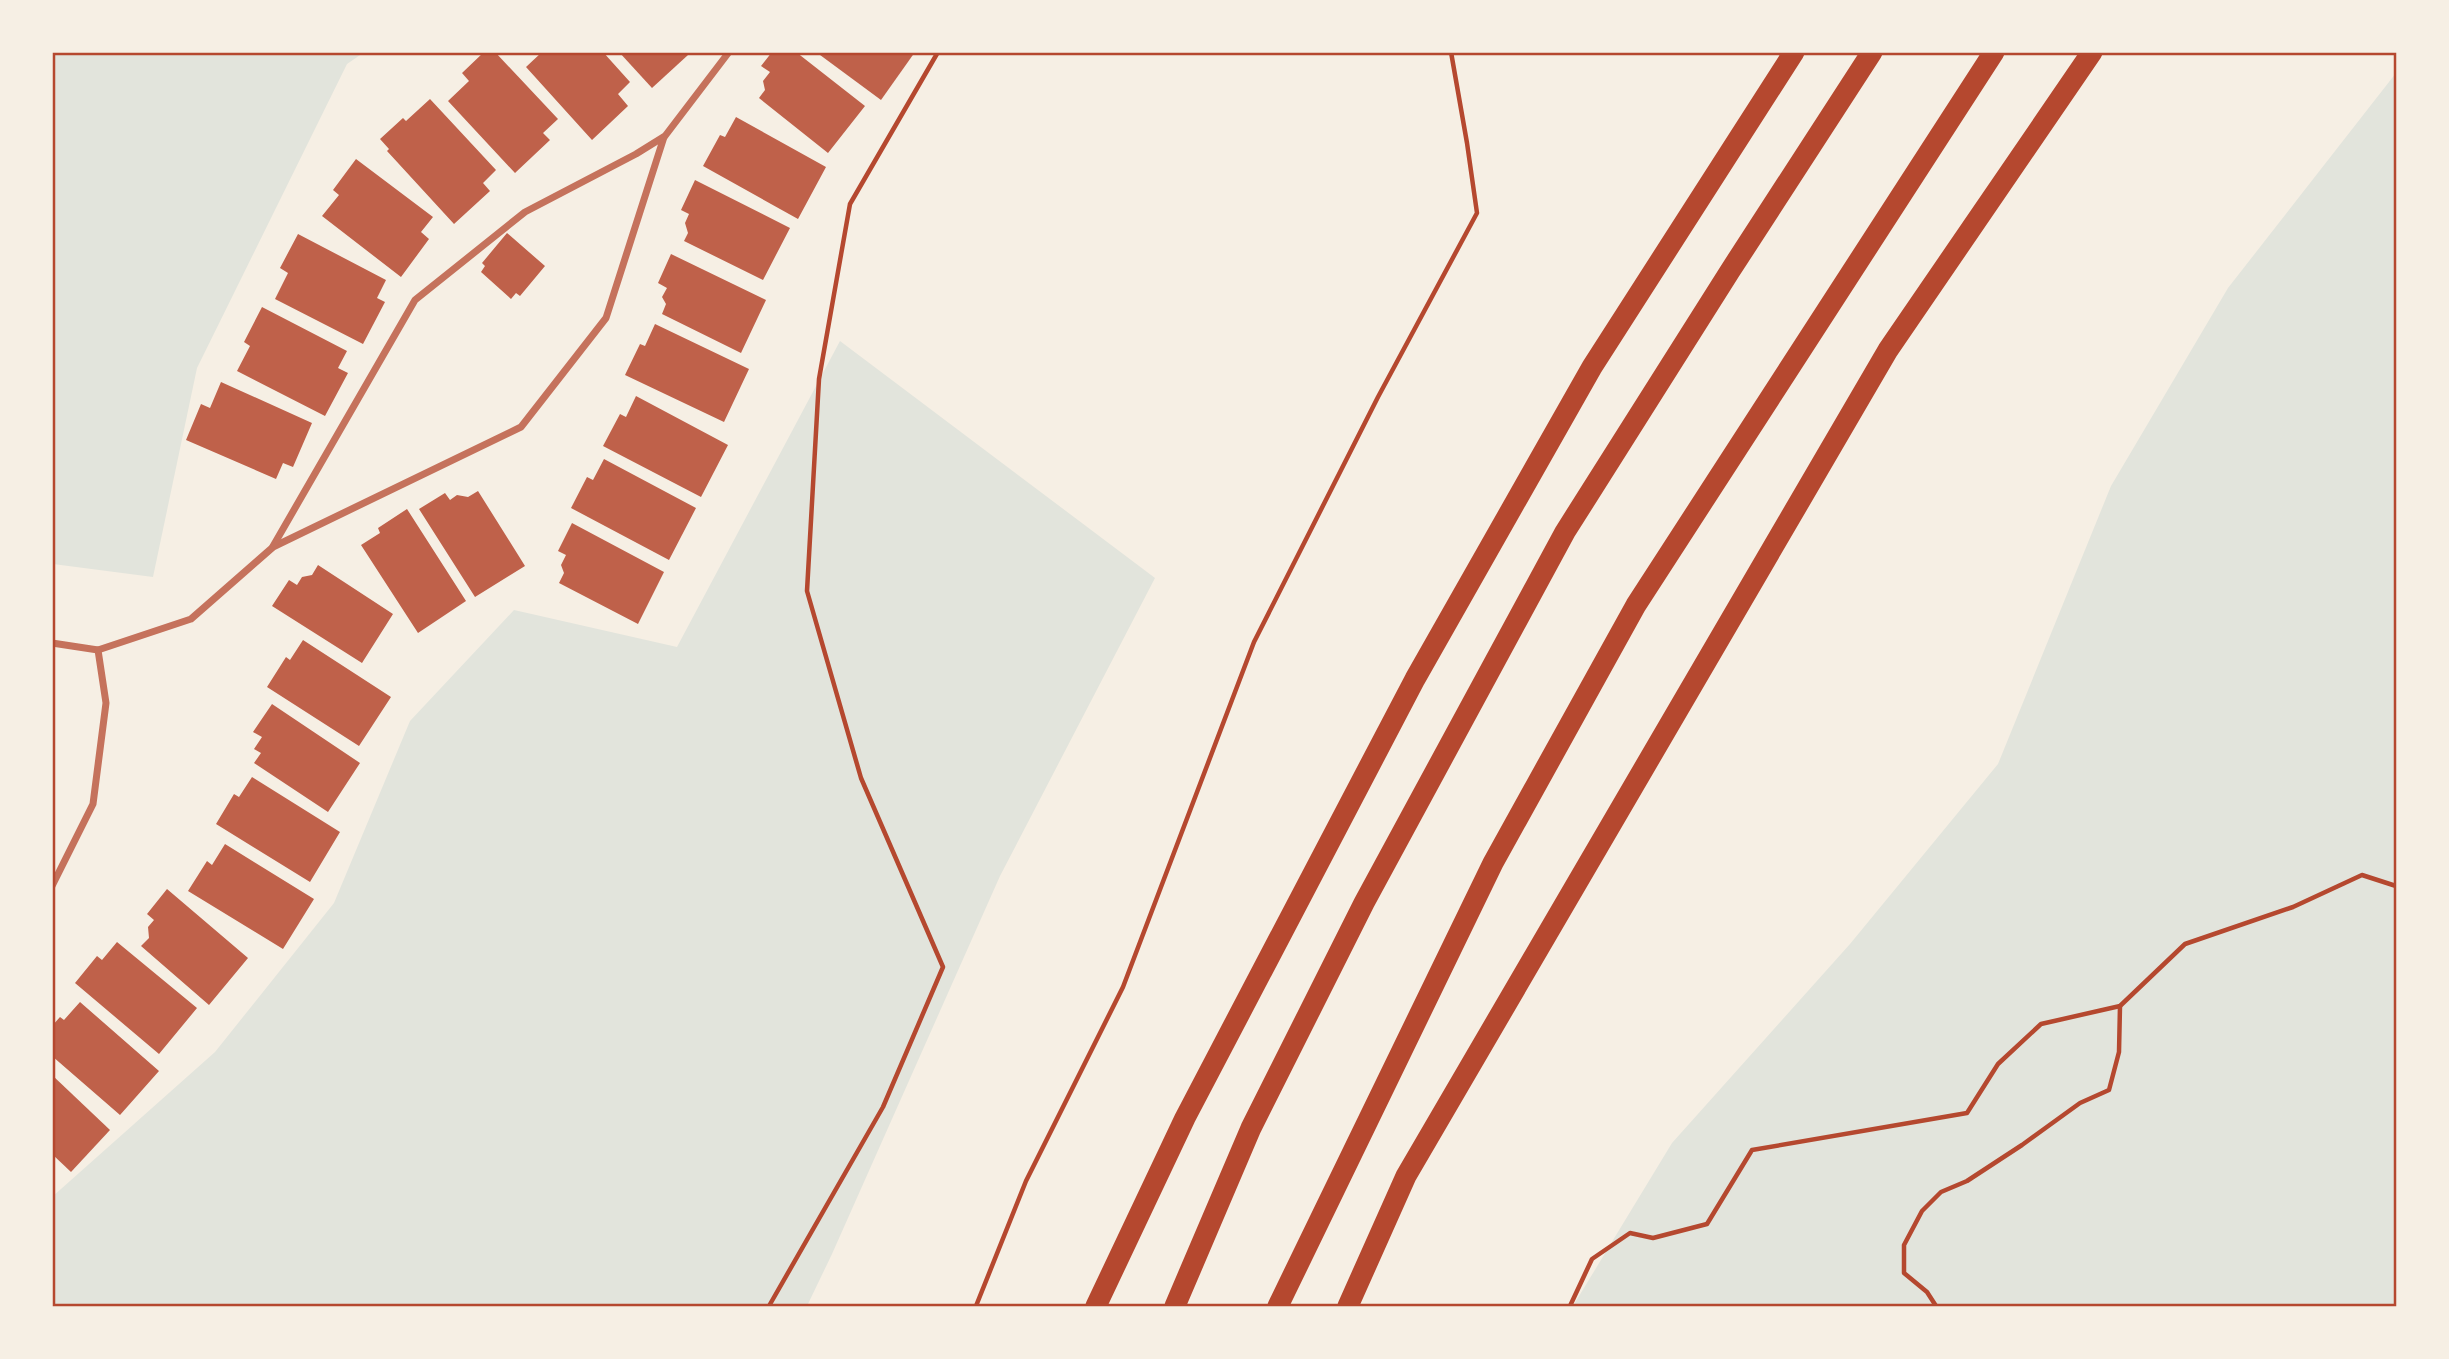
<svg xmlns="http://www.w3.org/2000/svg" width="2449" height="1359" font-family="Montserrat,sans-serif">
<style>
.green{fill:#e2e4dc}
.building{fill:#bf614a}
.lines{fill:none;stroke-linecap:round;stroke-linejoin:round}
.path{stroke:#b5482f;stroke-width:4.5}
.minor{stroke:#c5725c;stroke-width:7}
.motorway{stroke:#b5482f;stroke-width:21}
.neatline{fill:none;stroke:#b5482f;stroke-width:2.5}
</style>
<rect width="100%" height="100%" fill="#f6efe4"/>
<g class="green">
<polygon points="53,52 363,53 347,64 197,368 153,577 53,564"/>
<polygon points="2396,73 2396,1306 1573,1306 1672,1143 1850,944 1998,764 2111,486 2228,288"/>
<polygon points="840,341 1155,578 1000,876 832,1254 807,1306 53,1306 52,1197 215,1052 334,903 410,721 514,610 677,647"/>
</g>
<g class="building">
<polygon points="484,52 495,52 558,119 543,133 550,140 515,173 448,101 469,81 462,73"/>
<polygon points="542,52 603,52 630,82 618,94 628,106 592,140 526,67"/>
<polygon points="619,52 686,52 688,55 652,88"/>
<polygon points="772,52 796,52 865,106 828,153 759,98 765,90 763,81 770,72 761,66"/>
<polygon points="816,52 915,52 881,100"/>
<polygon points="430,99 496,170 483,183 490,191 454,224 387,151 389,149 380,139 403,118 406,121"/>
<polygon points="736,117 826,167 798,219 703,166 720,135 725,137"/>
<polygon points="356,159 433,217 421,232 429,239 401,277 322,216 339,195 333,190"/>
<polygon points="695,180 790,228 763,280 684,241 688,233 685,223 689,214 681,210"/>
<polygon points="507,233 545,266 520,296 516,293 511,299 481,272 485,266 482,263"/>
<polygon points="298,234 386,280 377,298 385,302 363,344 275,299 288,273 280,268"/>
<polygon points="671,254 766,300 741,353 662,314 666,304 662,297 667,288 658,283"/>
<polygon points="262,307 347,351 338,368 348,373 325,416 237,371 250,346 244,342"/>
<polygon points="655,324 749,369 724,422 625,375 640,344 645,346"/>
<polygon points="221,382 312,423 293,467 283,463 276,479 186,440 201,404 210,408"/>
<polygon points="636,396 728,445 701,497 603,446 620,414 626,417"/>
<polygon points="604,459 696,508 669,560 571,508 587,477 593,480"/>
<polygon points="478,491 525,566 475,597 419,509 445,493 450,500 457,495 468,497"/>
<polygon points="407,509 466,601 418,633 361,545 380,533 378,528"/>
<polygon points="572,523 664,572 638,624 559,583 564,573 561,565 566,555 558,551"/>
<polygon points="318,565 393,614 362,663 272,606 289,580 297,585 302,577 312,575"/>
<polygon points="303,640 391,697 359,746 267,687 286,657 290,660"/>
<polygon points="272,704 360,763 328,812 254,763 261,753 254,749 262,737 253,732"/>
<polygon points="252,777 340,832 310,882 216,824 234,794 239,797"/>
<polygon points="225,844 314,899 283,949 188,891 207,861 212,865"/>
<polygon points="167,889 248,958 209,1005 141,946 149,938 148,927 154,920 147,914"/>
<polygon points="117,942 197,1008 159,1054 75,983 97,956 102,960"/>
<polygon points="80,1002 159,1071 120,1115 52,1056 52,1026 60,1017 64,1020"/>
<polygon points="52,1075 110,1130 71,1172 52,1154"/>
</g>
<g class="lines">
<g class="path">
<polyline points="769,1306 883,1107 943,967 861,778 807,591 819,379 850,204 938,52"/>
<polyline points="976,1306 1026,1181 1123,987 1254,642 1378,397 1477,213 1467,143 1451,52"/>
<polyline points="1570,1306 1592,1259 1630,1233 1653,1238 1707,1224 1752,1150 1967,1113 1998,1064 2041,1024 2120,1006 2185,944 2293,907 2362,875 2396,886"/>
<polyline points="1936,1306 1927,1292 1904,1273 1904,1245 1922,1211 1941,1192 1967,1181 2022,1145 2080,1103 2109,1090 2119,1052 2120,1006"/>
</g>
<g class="minor">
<polyline points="273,547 521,427 606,318 664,137"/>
<polyline points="52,643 98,650 191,619 272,548 415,300 525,212 636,154 665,136 729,52"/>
<polyline points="52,886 93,804 106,703 98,650"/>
</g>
<g class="motorway">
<polyline points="1096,1306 1185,1118 1415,679 1592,367 1794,52"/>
<polyline points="1175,1306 1251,1128 1364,903 1565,532 1730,271 1872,52"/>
<polyline points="1278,1306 1493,863 1636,605 1994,52"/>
<polyline points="1348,1306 1406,1176 1888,350 2092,52"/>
</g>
</g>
<rect width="2449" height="1359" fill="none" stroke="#f6efe4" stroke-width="108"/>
<rect x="54" y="54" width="2341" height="1251" class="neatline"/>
</svg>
